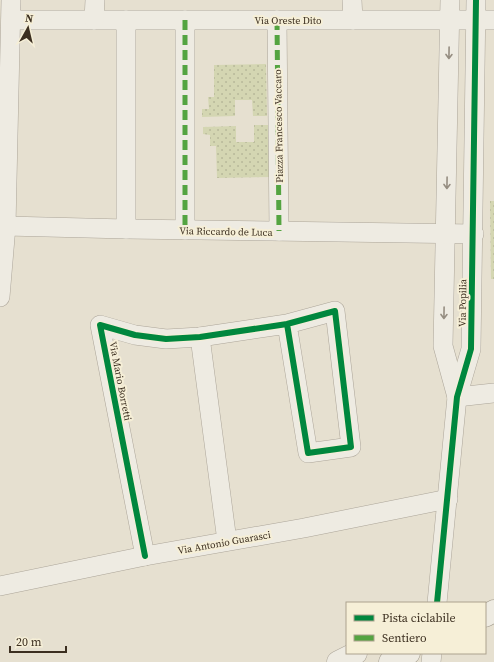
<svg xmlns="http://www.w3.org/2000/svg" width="494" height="662" font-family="'Source Serif 4',serif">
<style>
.grass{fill:url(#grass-dots)}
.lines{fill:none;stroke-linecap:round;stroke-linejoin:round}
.minor-casing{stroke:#aca599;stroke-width:20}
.tertiary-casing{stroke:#aca599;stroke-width:23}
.secondary-casing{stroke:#9c9588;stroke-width:23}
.minor{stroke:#eeebe2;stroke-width:19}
.tertiary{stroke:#eeebe2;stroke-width:22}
.secondary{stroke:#eeebe2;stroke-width:22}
.quiet{stroke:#54a441;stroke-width:5;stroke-dasharray:10 5;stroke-linecap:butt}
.cycleway-casing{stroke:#f6efd7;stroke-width:8}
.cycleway{stroke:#00873e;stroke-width:6}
.oneway{stroke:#958d81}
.labels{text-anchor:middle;stroke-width:4;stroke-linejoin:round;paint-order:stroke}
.street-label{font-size:10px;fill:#3c2f20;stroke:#f6efd7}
</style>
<defs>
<pattern id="grass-dots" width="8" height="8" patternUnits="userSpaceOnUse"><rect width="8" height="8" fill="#d4d6b2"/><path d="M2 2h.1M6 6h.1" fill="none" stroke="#b7b899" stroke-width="1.8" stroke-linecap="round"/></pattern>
</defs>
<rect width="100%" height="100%" fill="#e6e0d0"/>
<g class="grass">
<polygon points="266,64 267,116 253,116 252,100 235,100 235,116 202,117 202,109 209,109 208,97 214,97 214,65"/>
<polygon points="254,125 268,125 270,177 217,178 216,146 210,146 210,135 203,134 203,127 236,126 236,142 254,142"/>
<polygon points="490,201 494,201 494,279 491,279"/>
</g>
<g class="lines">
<g class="minor-casing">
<g id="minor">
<polyline points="352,0 353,20"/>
<polyline points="450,0 443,346 457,397"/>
<polyline points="11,20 494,20"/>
<polyline points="94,20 95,0"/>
<polyline points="185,20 185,230"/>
<polyline points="277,20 279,231"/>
<polyline points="0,227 6,226 126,229 474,234"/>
<polyline points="126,229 126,20"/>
<polyline points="0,297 6,226 11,0"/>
<polyline points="200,337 227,541"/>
<polyline points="457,397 494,393"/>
<polyline points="145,556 100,325 135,335 166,339 200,337 287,324 335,311 351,447 308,453 287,324"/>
<polyline points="0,586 145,556 304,528 448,499"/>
<polyline points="437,603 457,397 471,349 476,0"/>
<polyline points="431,662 432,653"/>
</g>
</g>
<g class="tertiary-casing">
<polyline id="tertiary" points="338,662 356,653"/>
</g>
<g class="secondary-casing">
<g id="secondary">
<polyline points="485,616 494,611"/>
<polyline points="390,662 409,653"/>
</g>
</g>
<use href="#minor" class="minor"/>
<use href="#tertiary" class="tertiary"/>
<use href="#secondary" class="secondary"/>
<g class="quiet">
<polyline points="185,20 185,230"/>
<polyline points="277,20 279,231"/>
</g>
<g class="cycleway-casing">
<g id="cycleway">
<polyline points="145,556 100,325 135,335 166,339 200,337 287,324 335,311 351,447 308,453 287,324"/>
<polyline points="437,603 457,397 471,349 476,0"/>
</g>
</g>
<use href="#cycleway" class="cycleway"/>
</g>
<defs><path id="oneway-shaft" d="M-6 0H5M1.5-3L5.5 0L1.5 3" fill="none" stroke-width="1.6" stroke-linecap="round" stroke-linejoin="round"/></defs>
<g class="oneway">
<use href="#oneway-shaft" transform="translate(449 53) rotate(91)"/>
<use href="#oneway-shaft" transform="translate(447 183) rotate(91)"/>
<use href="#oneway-shaft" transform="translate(444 313) rotate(91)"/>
</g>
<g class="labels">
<g class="street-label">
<text x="288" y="24">Via Oreste Dito</text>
<text transform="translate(278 126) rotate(-91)" y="4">Piazza Francesco Vaccaro</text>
<text transform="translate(226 231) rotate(1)" y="4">Via Riccardo de Luca</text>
<text transform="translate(462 303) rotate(-89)" y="4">Via Popilia</text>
<text transform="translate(121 381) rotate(79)" y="4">Via Mario Borretti</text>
<text transform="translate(224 542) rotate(-10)" y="4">Via Antonio Guarasci</text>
</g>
</g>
<rect x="346" y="602" width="140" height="52" fill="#f6efd7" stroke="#aca28e"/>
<rect x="354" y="615" width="20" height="6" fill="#00873e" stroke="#aca28e"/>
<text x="382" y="622" font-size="12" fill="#3c2f20">Pista ciclabile</text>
<rect x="354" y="635" width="20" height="6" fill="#54a441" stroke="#aca28e"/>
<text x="382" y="642" font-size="12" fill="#3c2f20">Sentiero</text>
<g transform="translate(28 28) rotate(8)" stroke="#f6efd7" stroke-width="3" paint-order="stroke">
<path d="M0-3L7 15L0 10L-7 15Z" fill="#3c2f20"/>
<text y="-6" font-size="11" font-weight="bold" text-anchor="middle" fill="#3c2f20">N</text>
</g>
<path d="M10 646v6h56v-6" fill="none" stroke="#3c2f20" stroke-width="2"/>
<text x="16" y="646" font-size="12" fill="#3c2f20" stroke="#f6efd7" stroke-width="3" paint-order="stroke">20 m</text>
</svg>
